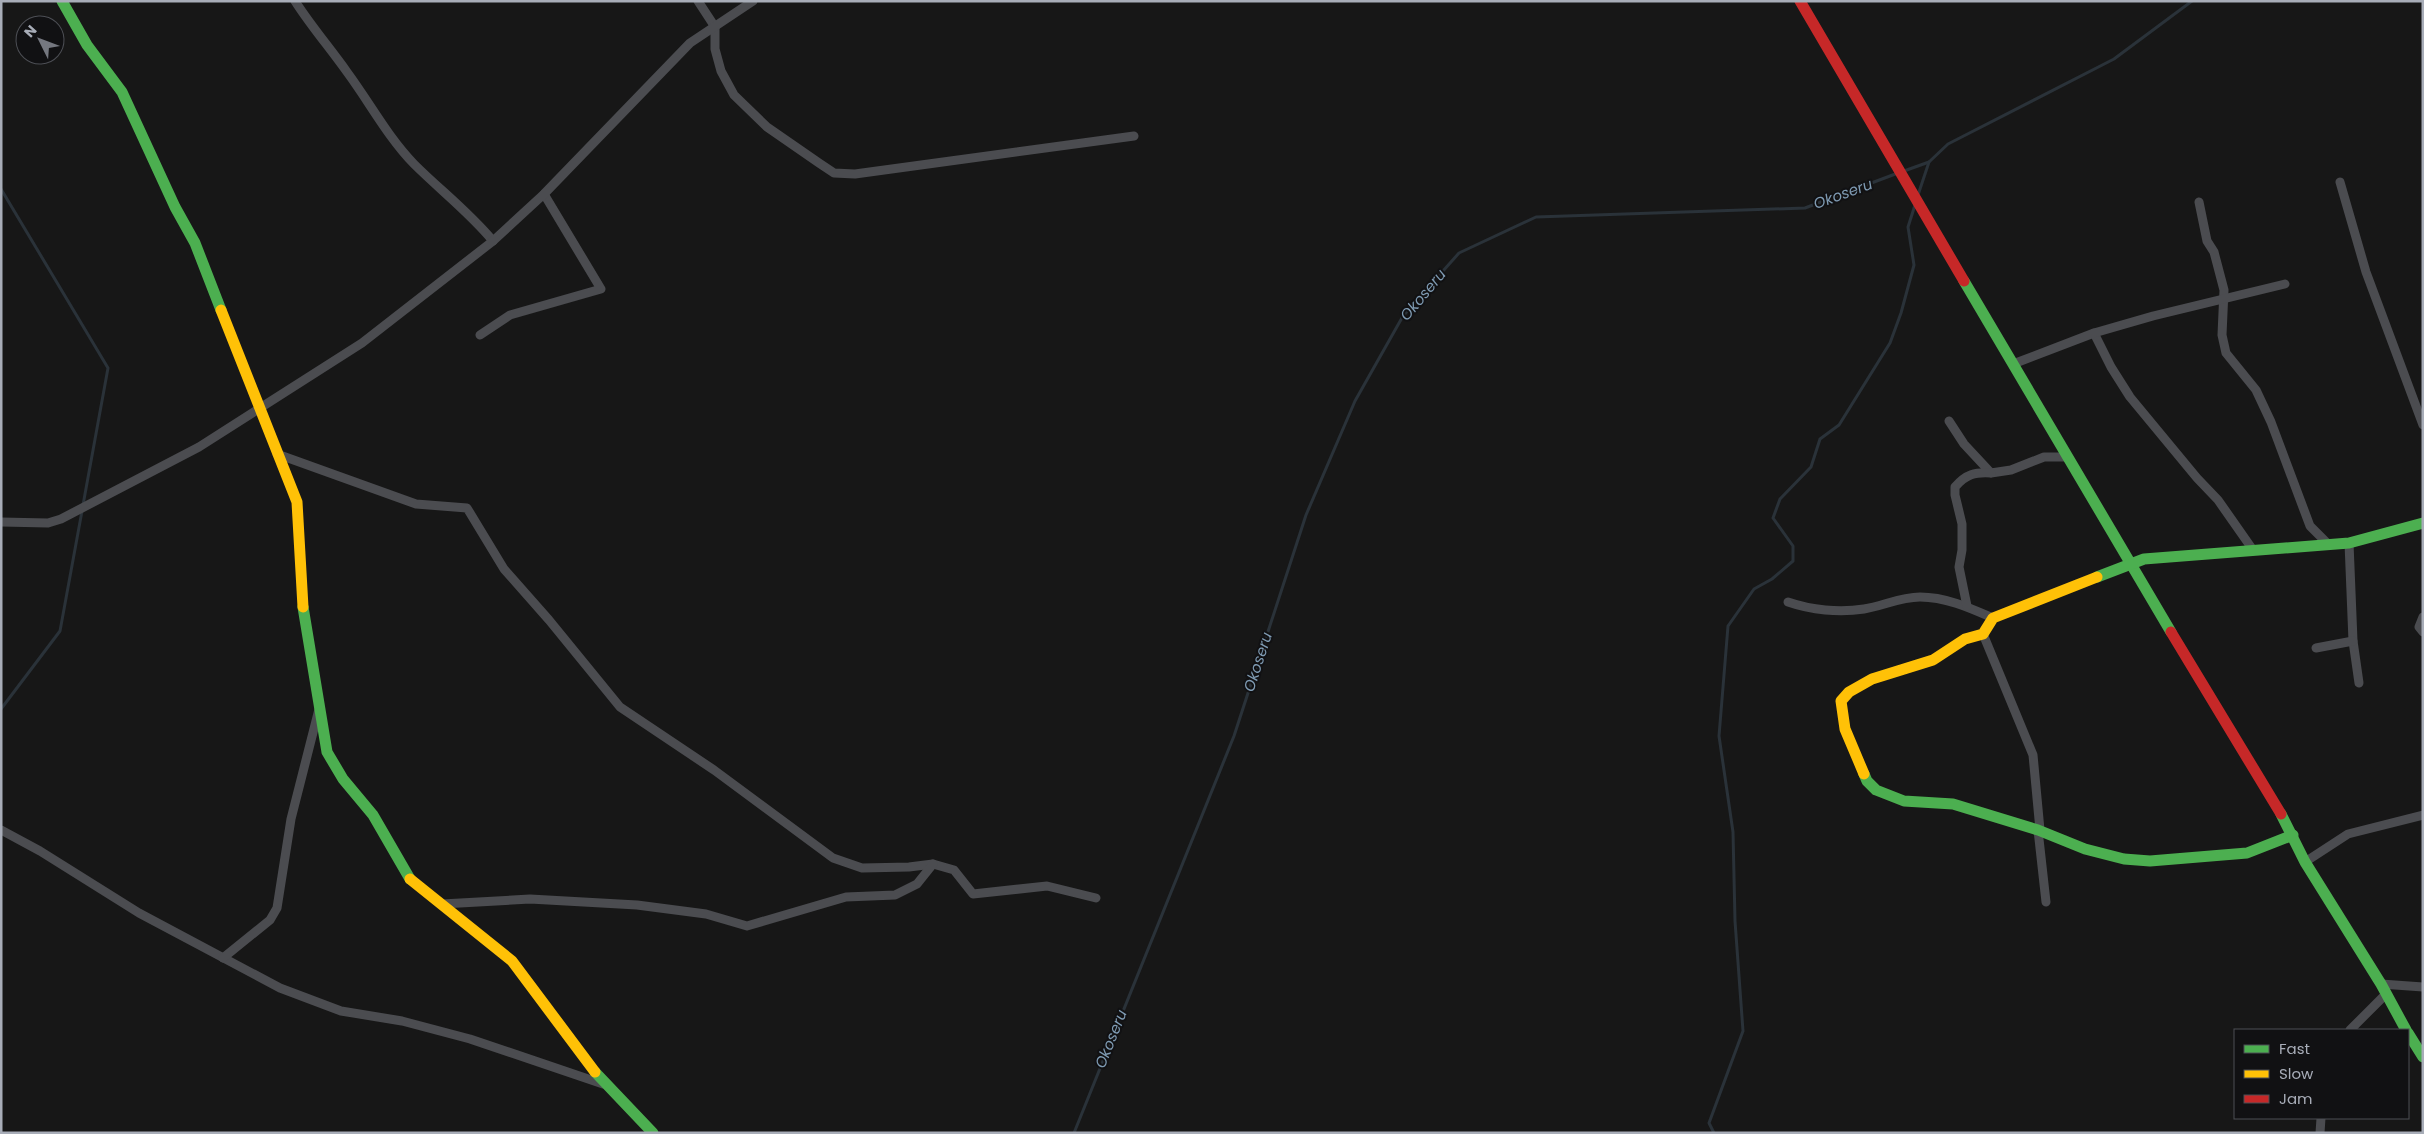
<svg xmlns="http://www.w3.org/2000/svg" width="2424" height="1134" font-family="Poppins,sans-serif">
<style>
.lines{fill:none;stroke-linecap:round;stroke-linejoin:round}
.stream{stroke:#2a3239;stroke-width:3}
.street{stroke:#4b4c50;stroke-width:9}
.fast{stroke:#4caf50;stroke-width:11}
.slow{stroke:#ffc107;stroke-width:11}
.jam{stroke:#c62828;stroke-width:11}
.labels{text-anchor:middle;stroke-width:4;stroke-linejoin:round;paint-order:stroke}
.water-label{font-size:15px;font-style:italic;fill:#7f9bb3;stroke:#111113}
</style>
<rect width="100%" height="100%" fill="#171717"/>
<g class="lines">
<g class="stream">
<polyline points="1904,171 1929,162 1948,144 2114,59 2192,1"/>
<polyline points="1,189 108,368 83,505"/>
<polyline points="1918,195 1929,162"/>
<polyline points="1,709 60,631 82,511"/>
<polyline points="1074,1133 1234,736 1306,515 1355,401 1403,316 1459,253 1536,217 1805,208 1898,173"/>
<polyline points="1714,1133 1709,1123 1743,1031 1735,921 1733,832 1719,736 1728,626 1754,589 1772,579 1793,561 1793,546 1773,518 1780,499 1811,467 1820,439 1839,425 1890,343 1901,313 1914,265 1908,227 1915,205"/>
</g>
<g class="street">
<path d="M295,1C311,26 330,48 347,72C370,103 387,136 414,164C440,190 469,212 493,241"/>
<polyline points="698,1 715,27 715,49 721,71 734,95 767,127 819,163 834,173 855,174 1134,136"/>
<polyline points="2340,182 2366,272 2423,425"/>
<polyline points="2199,202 2207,241 2214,252 2224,290 2222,335 2226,353 2256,390 2271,422 2310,526 2328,544"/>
<polyline points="2094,333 2111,367 2130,397 2197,478 2218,500 2253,550"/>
<polyline points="480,335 510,315 601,289 544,194"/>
<polyline points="2013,364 2094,333 2153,316 2285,284"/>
<polyline points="1949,421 1964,444 1991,473 2011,470 2044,457 2067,457"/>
<polyline points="277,454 416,504 467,508 504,569 549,620 620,707 714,770 833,858 862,868 909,867 933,864 954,870 973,894 1047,886 1096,898"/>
<polyline points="1,522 48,523 61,519 199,447 362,343 493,241 544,194 690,43 753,1"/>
<polyline points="2349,543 2353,641 2359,683"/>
<path d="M1788,602C1811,610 1839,613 1864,609C1883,606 1900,597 1920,597C1946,597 1970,608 1993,618"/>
<path d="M1967,606L1959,567L1962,550V524L1955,495V487C1966,474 1975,472 1991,473"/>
<polyline points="2423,617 2419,627 2423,632"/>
<polyline points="1983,634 2033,755 2040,830 2038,830 2046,902"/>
<polyline points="2316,648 2353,641"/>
<polyline points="1,830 40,851 139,913 280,988 341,1011 402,1021 470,1039 603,1084"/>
<polyline points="2305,862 2348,834 2423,815"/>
<polyline points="442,904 530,899 637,905 706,914 747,926 846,897 895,895 917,884 933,864"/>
<polyline points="223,958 270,920 277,908 291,819 319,709"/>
<polyline points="2381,984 2423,987"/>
<polyline points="2350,1030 2385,995"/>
<polyline points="2320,1133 2321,1118"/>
</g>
<g class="fast">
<polyline points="62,1 87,45 122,92 175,207 195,243 221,310"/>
<polyline points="1964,281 2171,632"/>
<polyline points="2097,577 2144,559 2349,543 2423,523"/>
<polyline points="303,607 327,752 343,779 373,815 410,879"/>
<polyline points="1864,774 1867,781 1876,790 1904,801 1953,804 2038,830 2085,849 2124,859 2150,861 2247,853 2293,835"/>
<polyline points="2281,814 2305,862 2381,984 2406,1030"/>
<polyline points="2408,1033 2423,1057"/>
<polyline points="595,1072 653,1133"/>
</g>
<g class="slow">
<polyline points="221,310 297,502 303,607"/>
<polyline points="1864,774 1845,729 1841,701 1849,692 1872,679 1933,660 1965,639 1983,634 1993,618 2097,577"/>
<polyline points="410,879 512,961 595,1072"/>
</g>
<g class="jam">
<polyline points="1800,1 1964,281"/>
<polyline points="2171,632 2281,814"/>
</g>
</g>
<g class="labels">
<g class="water-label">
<text transform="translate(1843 194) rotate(-20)" y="5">Okoseru</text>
<text transform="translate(1423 295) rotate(-50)" y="5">Okoseru</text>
<text transform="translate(1258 662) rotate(-72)" y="5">Okoseru</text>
<text transform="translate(1111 1039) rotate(-68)" y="5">Okoseru</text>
</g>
</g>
<rect width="2424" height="1134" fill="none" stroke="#a8adb8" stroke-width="5"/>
<rect x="2234" y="1029" width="175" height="90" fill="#111113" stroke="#4d4f55"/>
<rect x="2244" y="1045" width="25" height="8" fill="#4caf50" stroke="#4d4f55"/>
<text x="2279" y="1054" font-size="15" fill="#a8adb8">Fast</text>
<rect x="2244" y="1070" width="25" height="8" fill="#ffc107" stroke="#4d4f55"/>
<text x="2279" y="1079" font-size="15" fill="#a8adb8">Slow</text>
<rect x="2244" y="1095" width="25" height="8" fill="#c62828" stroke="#4d4f55"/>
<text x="2279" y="1104" font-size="15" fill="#a8adb8">Jam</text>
<g transform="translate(40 40) rotate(312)"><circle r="24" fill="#111113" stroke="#4d4f55"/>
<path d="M0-4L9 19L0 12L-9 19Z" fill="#757880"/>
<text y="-8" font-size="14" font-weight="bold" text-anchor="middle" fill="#a8adb8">N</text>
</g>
</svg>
